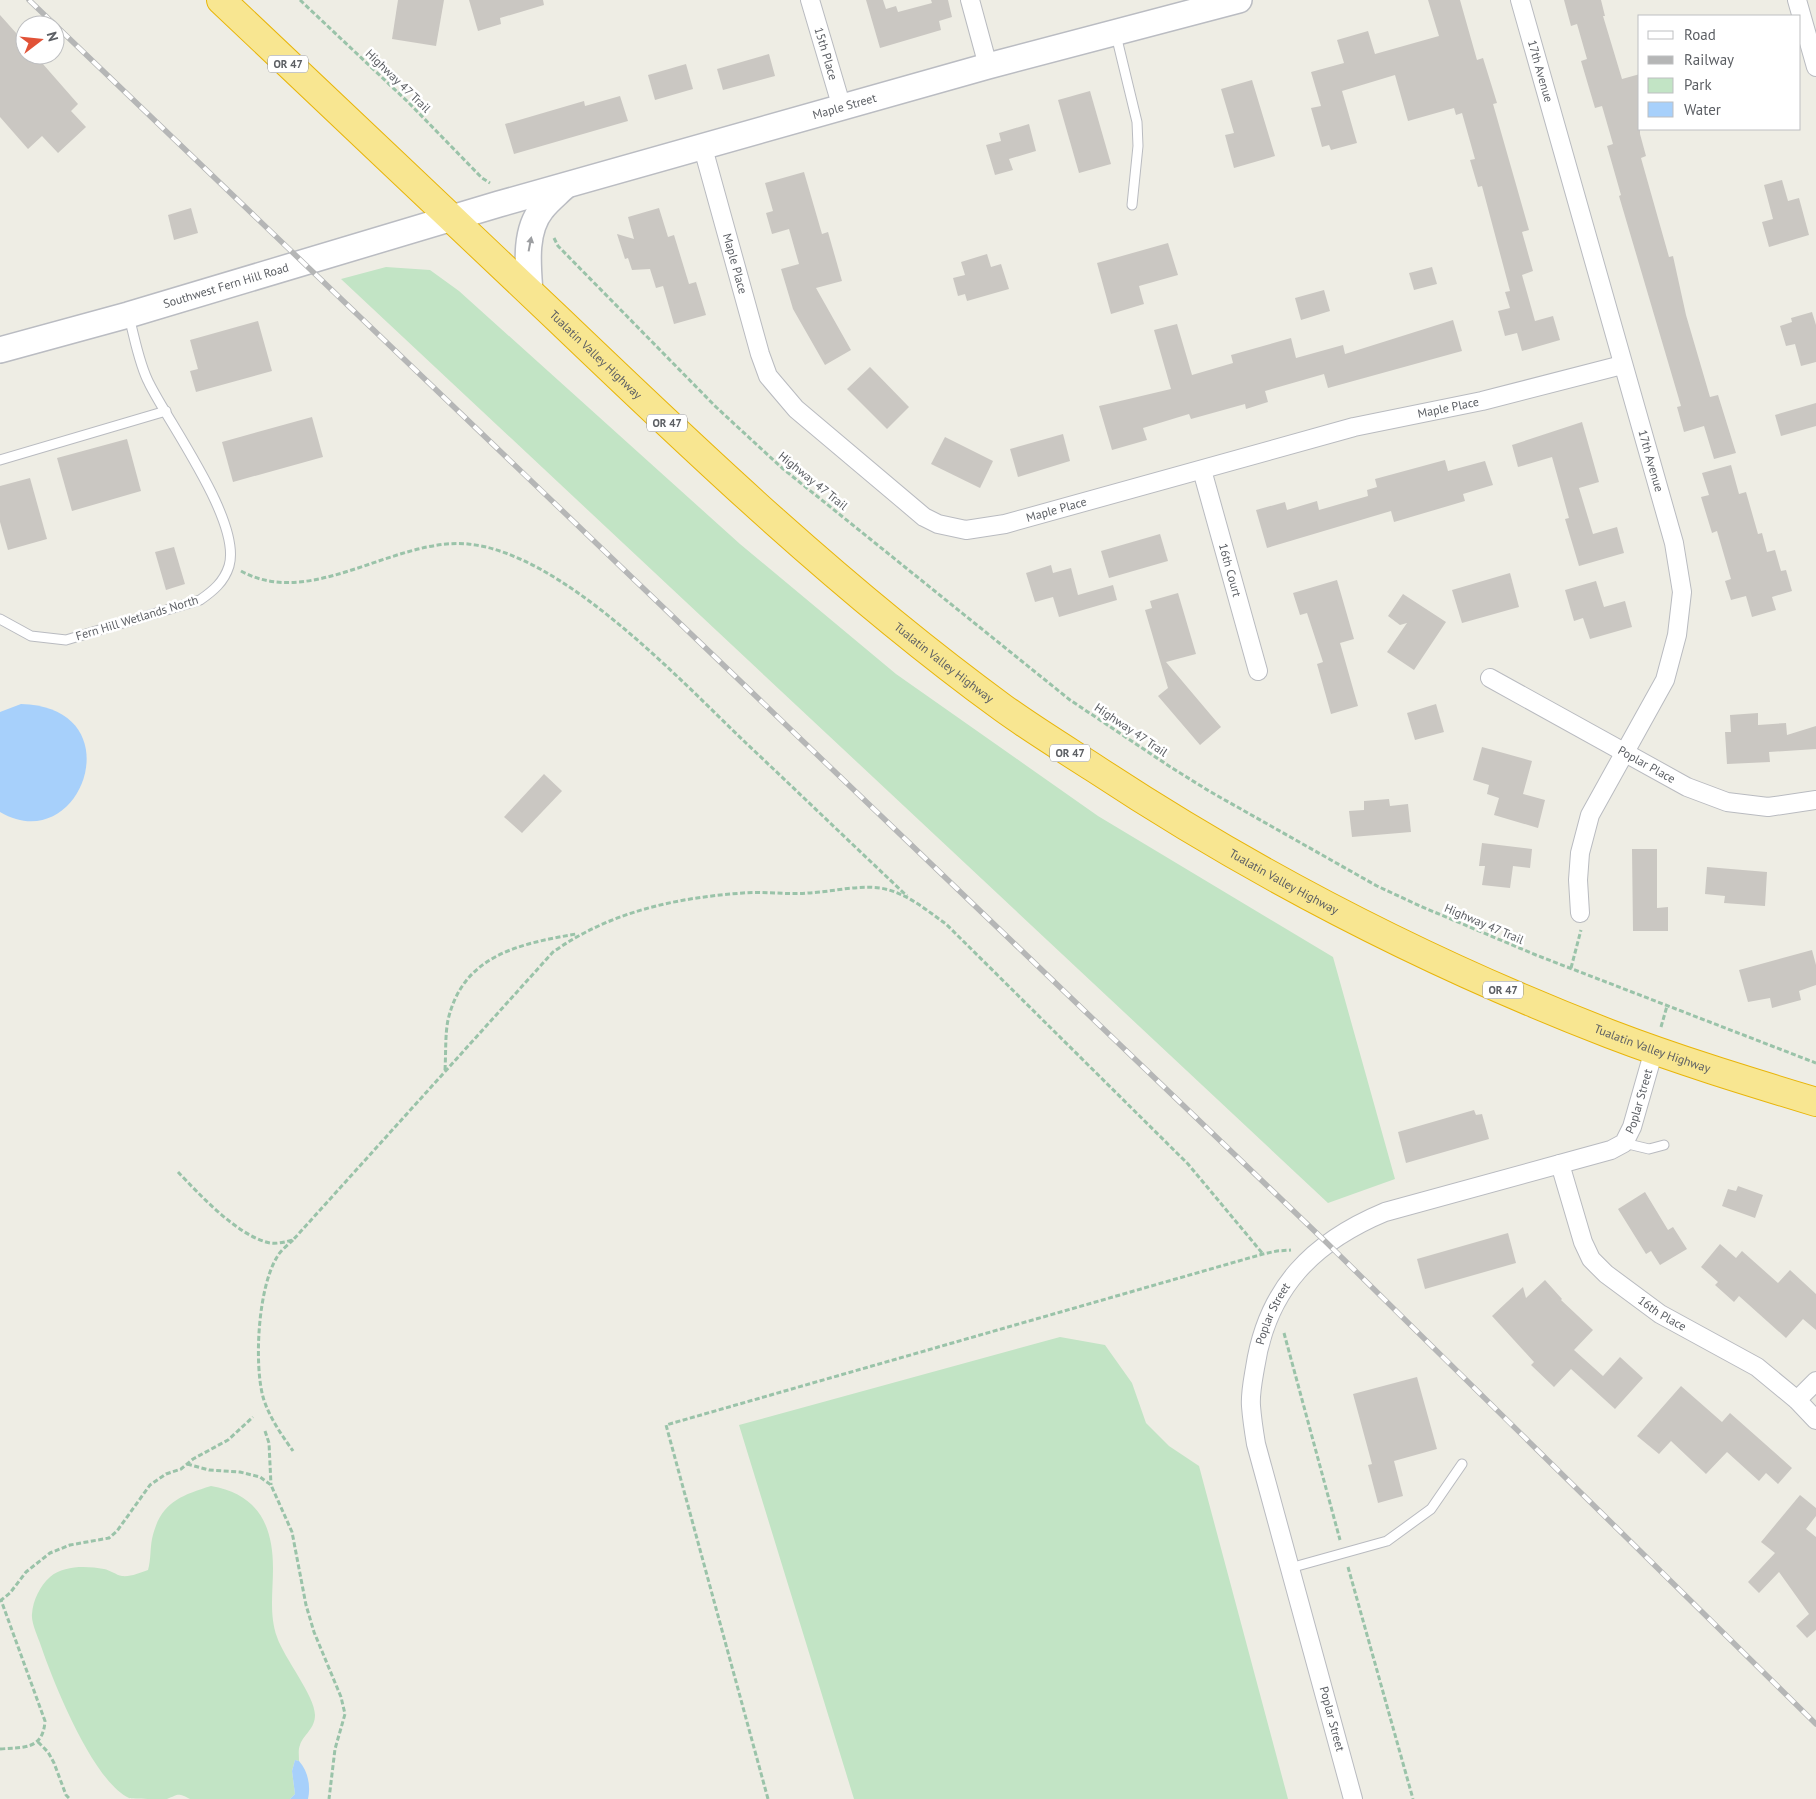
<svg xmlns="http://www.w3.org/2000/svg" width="1816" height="1799" font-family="'PT Sans',sans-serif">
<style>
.green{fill:#c2e4c5}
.water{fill:#a7d0fb}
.building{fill:#cac7c2}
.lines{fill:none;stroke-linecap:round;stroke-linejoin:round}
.lane-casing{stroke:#b9bbc0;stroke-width:11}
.street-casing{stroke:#b9bbc0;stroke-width:20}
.secondary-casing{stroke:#babcc2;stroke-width:28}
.highway-casing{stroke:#e8b50a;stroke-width:30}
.path{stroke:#9ac3a9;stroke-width:3;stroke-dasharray:5 2.5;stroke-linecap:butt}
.lane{stroke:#fff;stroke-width:9}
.street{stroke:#fff;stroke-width:18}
.secondary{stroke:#fff;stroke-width:25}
.highway{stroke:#f8e691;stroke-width:28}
.rail-casing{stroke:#b5b6b6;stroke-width:5.5}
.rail{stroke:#fff;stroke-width:4;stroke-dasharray:11;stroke-linecap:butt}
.oneway{fill:#9d9fa2}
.labels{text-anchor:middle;stroke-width:5;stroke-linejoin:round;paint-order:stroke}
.shield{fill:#fff;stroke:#8d8f92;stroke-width:1}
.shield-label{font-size:11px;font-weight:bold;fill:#5c5f64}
.street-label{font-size:12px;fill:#5c5f64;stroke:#fff}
</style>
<rect width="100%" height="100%" fill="#eeede4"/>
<g class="green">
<polygon points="386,267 430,270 459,291 740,544 896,674 1098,816 1333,957 1395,1179 1328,1203 341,279"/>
<polygon points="1060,1337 1105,1345 1132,1383 1146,1423 1169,1446 1199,1466 1288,1799 854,1799 739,1425"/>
<path d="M211,1486C257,1494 273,1524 273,1568C273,1591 269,1615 277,1637C284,1658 315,1696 315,1715C315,1729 303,1735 300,1745C298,1749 299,1756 299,1761L295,1760L292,1771L295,1794L290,1799H190C177,1792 178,1795 167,1799C163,1799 132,1799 129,1798C93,1781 54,1684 41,1646C38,1637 31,1623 32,1614C33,1600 40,1586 50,1577C64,1565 87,1566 104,1569C110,1570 116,1575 122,1576C130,1577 140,1573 148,1570C151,1560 150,1549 152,1539C160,1503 179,1496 211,1486Z"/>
</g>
<g class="water">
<path d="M21,704C136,707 81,860 0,812V712Z"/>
<path d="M295,1760L299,1761C308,1771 311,1786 308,1799H290L295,1794L292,1771Z"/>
</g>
<g class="building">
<polygon points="398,0 444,0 436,46 392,39"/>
<polygon points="469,0 543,0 544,5 500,18 501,24 478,31"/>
<polygon points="866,0 883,0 886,9 896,6 898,12 932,3 931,0 948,0 952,17 939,21 941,30 880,48"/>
<polygon points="1428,0 1460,0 1477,60 1483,58 1497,103 1493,104 1529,230 1522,232 1533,271 1522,275 1535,321 1553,316 1560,340 1522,351 1517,333 1505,336 1498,311 1510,308 1505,292 1510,291 1482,186 1478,187 1470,160 1475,159 1462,113 1456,115 1454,108 1408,121 1395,75 1342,91 1357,143 1331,150 1329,145 1322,147 1311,108 1321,106 1311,72 1344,63 1337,40 1368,31 1375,54 1439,36"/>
<polygon points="1564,0 1601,0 1605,16 1603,16 1622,79 1640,74 1640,134 1646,156 1641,158 1669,257 1673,256 1686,315 1710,397 1718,395 1736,453 1714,459 1704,426 1684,432 1677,407 1681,406 1619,196 1621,195 1607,146 1613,144 1602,106 1595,108 1581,61 1587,59 1577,24 1571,26"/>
<polygon points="0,15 25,43 25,55 35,55 78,104 71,111 86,127 58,153 42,136 28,149 0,117"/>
<polygon points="769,54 775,76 723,90 717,69"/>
<polygon points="686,64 693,89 655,100 648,75"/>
<polygon points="1252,80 1275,156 1234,168 1225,135 1234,133 1221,89"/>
<polygon points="1090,91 1111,164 1079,173 1058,100"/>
<polygon points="620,96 628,121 514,154 505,124 584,101 585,106"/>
<polygon points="1029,124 1036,151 1009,159 1013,170 995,175 986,145 1001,141 999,133"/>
<polygon points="804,172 822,234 828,232 842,281 816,288 851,350 825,365 793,309 781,269 799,264 789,229 772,234 766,213 773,211 765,183"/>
<polygon points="1782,180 1788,201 1799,198 1809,235 1769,247 1762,222 1773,219 1764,185"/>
<polygon points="191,208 198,233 174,240 168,215"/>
<polygon points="659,208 668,237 674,235 689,284 696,282 706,315 674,324 663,286 656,288 650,269 632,270 628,258 625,259 617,234 634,239 628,217"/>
<polygon points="1168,243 1178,275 1139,286 1144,304 1111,314 1097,263"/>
<polygon points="987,254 991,267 1001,264 1009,289 967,301 965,294 958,296 953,278 965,275 961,262"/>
<polygon points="1432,267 1437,284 1414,290 1409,273"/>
<polygon points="1324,290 1330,311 1301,320 1295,298"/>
<polygon points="1812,312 1816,325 1816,362 1801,366 1795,344 1786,346 1780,326 1792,322 1791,318"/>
<polygon points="1453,320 1462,351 1328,388 1324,374 1265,391 1268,402 1246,409 1245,404 1191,419 1189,414 1143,428 1147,440 1112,450 1099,406 1171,389 1154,330 1177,324 1192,375 1233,363 1231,355 1291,338 1296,358 1343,345 1345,354"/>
<polygon points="258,321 272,371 196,392 190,371 198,369 190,340"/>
<polygon points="870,367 909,407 887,429 847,389"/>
<polygon points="1816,403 1816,426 1781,436 1775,415"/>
<polygon points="312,417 323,457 233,482 222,442"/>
<polygon points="1582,422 1599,482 1579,488 1593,534 1617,527 1624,553 1579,566 1565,519 1569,518 1552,457 1518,467 1512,445"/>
<polygon points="1063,434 1070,461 1018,477 1010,449"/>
<polygon points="945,437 993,461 980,488 931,464"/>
<polygon points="127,439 141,491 72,511 57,458"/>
<polygon points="1445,460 1448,471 1485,461 1493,485 1463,494 1465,501 1394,522 1391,511 1267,548 1256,510 1285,502 1287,510 1317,501 1319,510 1368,496 1367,490 1377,487 1375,479"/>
<polygon points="1731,465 1739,494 1746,492 1758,534 1762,533 1767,552 1775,550 1781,571 1786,570 1792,591 1772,597 1776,610 1752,617 1746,596 1731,600 1725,581 1731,579 1717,531 1712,533 1701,497 1709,495 1702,473"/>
<polygon points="30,478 47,539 8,550 0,522 0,486"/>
<polygon points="1160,534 1168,561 1109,578 1101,551"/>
<polygon points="174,547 185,584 166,590 155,552"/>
<polygon points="1051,565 1053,573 1071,568 1078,595 1113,585 1117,600 1059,617 1053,597 1035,602 1026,573"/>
<polygon points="1510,573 1519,607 1462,623 1452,590"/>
<polygon points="1337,580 1354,639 1340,643 1358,706 1331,714 1317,664 1323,662 1307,613 1300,615 1293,593"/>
<polygon points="1596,581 1604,607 1625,601 1632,627 1590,639 1583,618 1574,621 1565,590"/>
<polygon points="1178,593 1196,654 1166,662 1221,727 1200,745 1158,696 1168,688 1145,610 1152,608 1150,601"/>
<polygon points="1403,594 1446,622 1414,670 1387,652 1407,623 1400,625 1388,616"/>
<polygon points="1436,704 1444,732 1415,740 1407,713"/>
<polygon points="1758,713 1758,725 1786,723 1787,735 1816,726 1816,749 1769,752 1770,762 1727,764 1725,732 1731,732 1730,715"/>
<polygon points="1482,747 1532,761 1523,794 1545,800 1538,828 1494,815 1499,798 1487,794 1489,785 1473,780"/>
<polygon points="544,774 562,791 522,833 504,817"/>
<polygon points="1389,799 1390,806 1408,804 1411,832 1352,837 1349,811 1364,810 1364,801"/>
<polygon points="1482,843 1532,849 1530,868 1513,866 1510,888 1482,885 1485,866 1479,866"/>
<polygon points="1632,849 1657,849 1657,908 1668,907 1668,931 1633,931"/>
<polygon points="1707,867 1767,872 1765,906 1724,903 1725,896 1705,894"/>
<polygon points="1812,950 1816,965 1816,985 1799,991 1801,1000 1772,1008 1770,998 1748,1002 1739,970"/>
<polygon points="1474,1110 1476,1115 1482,1114 1489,1139 1406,1163 1398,1132"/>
<polygon points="1738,1186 1763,1195 1755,1218 1722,1206 1728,1189 1736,1191"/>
<polygon points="1645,1192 1668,1230 1673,1227 1687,1249 1660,1265 1651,1251 1646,1254 1618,1209"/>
<polygon points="1508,1233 1516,1263 1425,1289 1417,1259"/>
<polygon points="1720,1244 1736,1258 1742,1251 1778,1283 1790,1270 1816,1294 1816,1330 1803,1319 1786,1338 1739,1296 1734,1302 1715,1285 1718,1282 1701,1267"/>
<polygon points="1545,1280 1562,1299 1561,1300 1593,1330 1574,1350 1603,1376 1620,1357 1643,1378 1615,1409 1571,1369 1554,1387 1531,1365 1534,1362 1492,1316 1523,1287 1526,1298"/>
<polygon points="1417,1377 1437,1449 1394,1461 1403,1496 1378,1503 1368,1465 1372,1464 1353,1394"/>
<polygon points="1681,1386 1722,1422 1730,1413 1792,1468 1778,1484 1766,1473 1759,1481 1727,1452 1706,1474 1671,1441 1659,1454 1637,1436"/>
<polygon points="1800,1495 1816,1508 1816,1516 1806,1529 1816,1537 1816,1630 1807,1638 1796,1626 1809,1614 1779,1572 1759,1593 1748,1582 1775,1553 1761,1542"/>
</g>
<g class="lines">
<g class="lane-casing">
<g id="lane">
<polyline points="1116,35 1137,122 1138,146 1132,205"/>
<polyline points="0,460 166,411"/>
<path d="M0,619L31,636L66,640L200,600C213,591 224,582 229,566C242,522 169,424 149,383C139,364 135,339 129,317"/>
<polyline points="1624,1143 1649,1149 1664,1145"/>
<polyline points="1290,1568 1387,1541 1431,1509 1462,1464"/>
</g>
</g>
<g class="street-casing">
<g id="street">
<path id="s1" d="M810,0L842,108"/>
<polyline points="970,0 988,66"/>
<path id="s2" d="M1520,0L1674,543L1682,592L1677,635L1665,680L1590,815L1580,853L1578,880L1580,913"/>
<polyline points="1797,0 1816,67"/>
<path id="s3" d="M703,148L760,354L768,376L796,409L924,517L938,524L966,530L1005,524L1354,427L1482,401L1622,365"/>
<path id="s4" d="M1202,470L1258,671"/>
<path id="s5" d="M1490,678L1687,787L1727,802L1768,807L1816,800"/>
<path id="s6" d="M1560,1164L1583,1242L1591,1259L1606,1274L1660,1314L1757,1367L1797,1400L1816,1420"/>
<polyline points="1797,1400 1816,1381"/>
<path id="s7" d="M1353,1799L1256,1444C1254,1432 1252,1419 1251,1406C1250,1394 1253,1380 1255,1368C1267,1288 1313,1242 1385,1212L1560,1164L1611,1150L1624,1143L1632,1127L1654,1050"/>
</g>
</g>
<g class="secondary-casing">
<g id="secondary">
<path d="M530,292C528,266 524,231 542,209C548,201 557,194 564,187"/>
<path id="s8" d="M0,350L128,315L499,204L988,66L1239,0"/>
</g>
</g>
<g class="highway-casing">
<g id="highway">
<path id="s9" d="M221,0C333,107 446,212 558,319C700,455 844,592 1003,708C1032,729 1063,748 1094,768C1256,875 1429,964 1610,1034C1678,1060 1747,1081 1816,1102"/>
</g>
</g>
<g class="path">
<polyline points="300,0 408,102 482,178 490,183"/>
<polyline points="554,238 558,246 716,407 782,468 1070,700 1169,766 1209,791 1377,886 1420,906 1536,955 1816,1063"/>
<path d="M241,571C311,610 395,537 468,544C562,553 679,679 746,743C800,794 853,845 907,896"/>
<polyline points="1571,968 1581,930"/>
<polyline points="1661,1027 1667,1006"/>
<path d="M445,1070C446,1053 445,1035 448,1020C463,955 519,944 576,934"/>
<path d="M178,1172C200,1195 235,1233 266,1242C275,1245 284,1242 293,1240L553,952C610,912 674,898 743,893C764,891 786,895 808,893C831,892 856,885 880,888C906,892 926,910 946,924L1188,1164L1263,1254"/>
<path d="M293,1240C288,1245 280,1251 277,1257C258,1288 254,1363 263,1397C269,1417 281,1434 293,1451"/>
<polyline points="1284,1333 1340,1540"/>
<polyline points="265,1431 269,1443 271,1485"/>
<polyline points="187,1464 209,1470 240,1472 260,1477 271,1485 292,1532 306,1605 314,1632 341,1697 345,1714 335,1749 329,1799"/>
<polyline points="1348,1567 1413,1799"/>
<polyline points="0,1601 10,1593 26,1572 50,1553 70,1545 109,1538 117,1531 150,1485 166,1474 181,1469 193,1459 228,1440 253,1417"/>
<polyline points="38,1742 48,1752 54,1763 66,1795 70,1799"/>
<path d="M0,1749C24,1747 43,1750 45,1721L1,1600"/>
<polyline points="768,1799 666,1425 1263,1254 1277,1251 1291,1250"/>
</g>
<use href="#lane" class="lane"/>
<use href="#street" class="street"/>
<use href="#secondary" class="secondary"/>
<use href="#highway" class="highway"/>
<g class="rail-casing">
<polyline id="rail" points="29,0 1327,1243 1816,1724"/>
</g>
<use href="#rail" class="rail"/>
</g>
<defs><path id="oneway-solid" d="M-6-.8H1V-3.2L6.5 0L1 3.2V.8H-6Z" transform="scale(1.25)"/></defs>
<use class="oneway" href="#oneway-solid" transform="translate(530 244) rotate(-79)"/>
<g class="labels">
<g class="shield">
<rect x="268" y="55.5" width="40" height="17" rx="4"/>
<rect x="647" y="414.5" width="40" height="17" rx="4"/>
<rect x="1050" y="744.5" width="40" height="17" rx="4"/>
<rect x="1483" y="981.5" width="40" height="17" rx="4"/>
</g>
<g class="shield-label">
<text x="288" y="68">OR 47</text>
<text x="667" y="427">OR 47</text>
<text x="1070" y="757">OR 47</text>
<text x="1503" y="994">OR 47</text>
</g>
<g class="street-label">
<text dy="4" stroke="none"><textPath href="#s1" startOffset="56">15th Place</textPath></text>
<text dy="4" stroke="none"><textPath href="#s2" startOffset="74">17th Avenue</textPath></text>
<text transform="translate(398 81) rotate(44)" y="4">Highway 47 Trail</text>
<text dy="4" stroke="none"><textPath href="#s8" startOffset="879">Maple Street</textPath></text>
<text dy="4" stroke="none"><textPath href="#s3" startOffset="120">Maple Place</textPath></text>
<text dy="4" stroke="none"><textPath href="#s8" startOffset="235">Southwest Fern Hill Road</textPath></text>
<text dy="4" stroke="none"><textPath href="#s9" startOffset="516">Tualatin Valley Highway</textPath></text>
<text dy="4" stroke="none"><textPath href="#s3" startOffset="990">Maple Place</textPath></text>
<text dy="4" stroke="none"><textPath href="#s2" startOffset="479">17th Avenue</textPath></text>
<text transform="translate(813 481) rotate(39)" y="4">Highway 47 Trail</text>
<text dy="4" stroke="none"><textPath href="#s3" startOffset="585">Maple Place</textPath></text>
<text dy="4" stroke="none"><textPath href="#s4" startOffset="104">16th Court</textPath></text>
<text transform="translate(137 618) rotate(-17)" y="4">Fern Hill Wetlands North</text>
<text dy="4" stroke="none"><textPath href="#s9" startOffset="981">Tualatin Valley Highway</textPath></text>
<text transform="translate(1131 730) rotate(34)" y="4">Highway 47 Trail</text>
<text dy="4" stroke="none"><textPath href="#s5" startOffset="179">Poplar Place</textPath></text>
<text dy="4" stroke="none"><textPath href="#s9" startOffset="1386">Tualatin Valley Highway</textPath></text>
<text transform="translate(1484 924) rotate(23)" y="4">Highway 47 Trail</text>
<text dy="4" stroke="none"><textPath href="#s9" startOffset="1791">Tualatin Valley Highway</textPath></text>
<text dy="4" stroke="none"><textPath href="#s7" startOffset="952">Poplar Street</textPath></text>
<text dy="4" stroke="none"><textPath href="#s6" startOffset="190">16th Place</textPath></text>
<text dy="4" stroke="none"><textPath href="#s7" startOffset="502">Poplar Street</textPath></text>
<text transform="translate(1332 1719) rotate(75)" y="4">Poplar Street</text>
</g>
</g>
<rect x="1638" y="15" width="162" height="115" fill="#ffffff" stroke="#bebfc1"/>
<rect x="1648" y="31" width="25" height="8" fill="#ffffff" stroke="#bebfc1"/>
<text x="1684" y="40" font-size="15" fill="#5c5f64">Road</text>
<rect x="1648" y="56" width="25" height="8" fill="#b5b6b6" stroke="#bebfc1"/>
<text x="1684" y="65" font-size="15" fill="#5c5f64">Railway</text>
<rect x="1648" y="78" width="25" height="15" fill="#c2e4c5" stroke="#bebfc1"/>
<text x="1684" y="90" font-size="15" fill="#5c5f64">Park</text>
<rect x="1648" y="102" width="25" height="15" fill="#a7d0fb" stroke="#bebfc1"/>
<text x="1684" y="115" font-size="15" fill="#5c5f64">Water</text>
<g transform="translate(40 40) rotate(74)"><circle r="24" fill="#ffffff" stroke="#bebfc1"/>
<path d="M0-4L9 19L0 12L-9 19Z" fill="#e15237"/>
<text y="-8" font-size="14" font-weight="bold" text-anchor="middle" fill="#5c5f64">N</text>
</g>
</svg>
